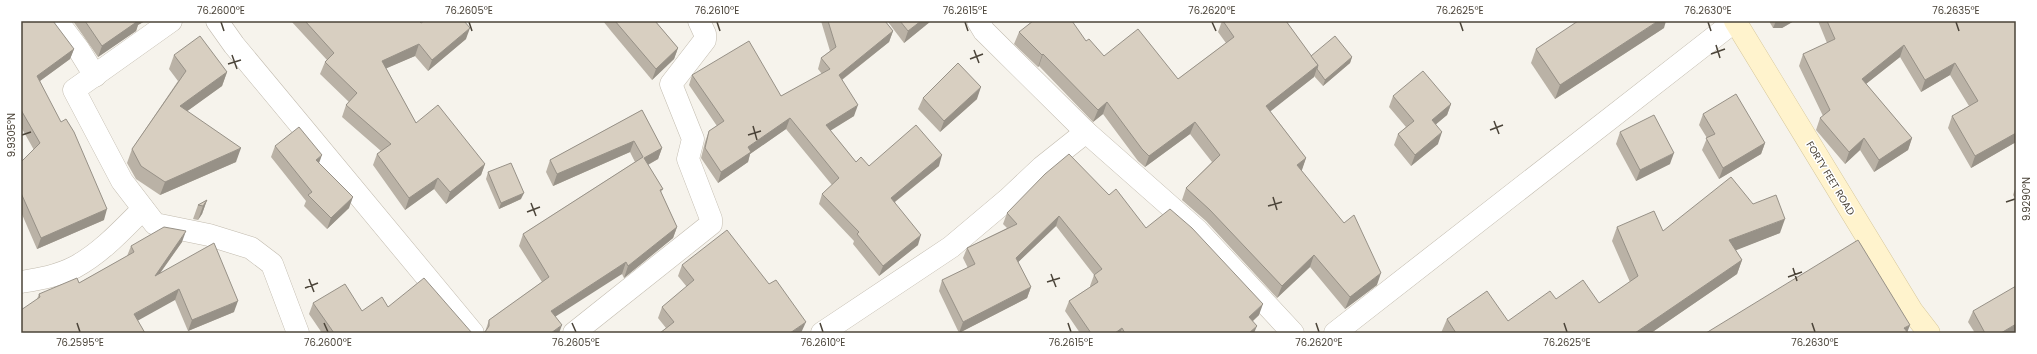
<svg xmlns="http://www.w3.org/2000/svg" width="2037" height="354" font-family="Poppins,sans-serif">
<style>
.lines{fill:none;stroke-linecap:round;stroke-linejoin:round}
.street-casing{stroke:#c2bbae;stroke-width:23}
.secondary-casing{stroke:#d6c79b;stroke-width:23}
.street{stroke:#fff;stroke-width:22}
.secondary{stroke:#fff3cd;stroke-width:22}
.wall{fill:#bab2a6}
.shaded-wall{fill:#979187}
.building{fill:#d8cfc1;stroke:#979187}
.ticks{fill:none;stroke:#4b4439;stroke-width:1.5}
.labels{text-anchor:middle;stroke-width:3;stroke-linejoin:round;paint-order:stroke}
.street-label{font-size:10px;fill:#4b4439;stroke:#fff}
.neatline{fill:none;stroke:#4b4439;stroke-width:1.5}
.ticks-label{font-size:10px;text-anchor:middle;fill:#4b4439}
</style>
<rect width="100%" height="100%" fill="#f6f3ec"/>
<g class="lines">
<g class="street-casing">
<g id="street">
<polyline points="57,21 79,50 95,76"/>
<polyline points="171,21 74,90 122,181 155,224 209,235 251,248 272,264 298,333"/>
<polyline points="217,21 234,45 473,333"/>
<polyline points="978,21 984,31 1086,132 1197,230 1293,333"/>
<path d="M21,282C39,279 58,276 75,267C101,253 122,230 143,209"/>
<polyline points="574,333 711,224 711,219 688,159 693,139 671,84 705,40 705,34 699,21"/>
<polyline points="822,333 951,247 1008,199 1042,167 1086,132"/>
<polyline points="1335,333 1735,21"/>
</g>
</g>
<g class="secondary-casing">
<polyline id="secondary" points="1735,21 1912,311 1929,333"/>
</g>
<use href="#street" class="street"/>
<use href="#secondary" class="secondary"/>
</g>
<g class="wall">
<polygon points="21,21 74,49 70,59 40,81 104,220 37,249 21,212 21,162 34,150 21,127"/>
<polygon points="73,21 145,21 138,25 136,31 98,57"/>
<polygon points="291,21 419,21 421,23 466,39 428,71 415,56 386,68 416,123 485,164 481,175 446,204 434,189 405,210 373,165 377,154 381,151 342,117 346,105 349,102 320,74 325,62 327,60"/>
<polygon points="603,21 655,21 678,48 674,59 652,80 611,31"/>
<polygon points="821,21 885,21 893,31 889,42 842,80 854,116 830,130 856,162 869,166 939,166 895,202 918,245 879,276 853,244 854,241 819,204 822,194 832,185 786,129 750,154 748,162 718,183 701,158 705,142 709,131 717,126 689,85 692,75 781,96 822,74 818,69 821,58 830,51"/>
<polygon points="888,21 931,21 904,43 888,22"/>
<polygon points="1222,21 1286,21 1311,56 1352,57 1350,63 1323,86 1314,76 1314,77 1270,111 1306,158 1301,171 1377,285 1345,309 1310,267 1277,298 1206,221 1182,200 1186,188 1212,162 1190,134 1145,167 1138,161 1103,114 1093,122 1039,66 1038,67 1014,44 1019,32 1086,41 1104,56 1178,79 1226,43 1218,32"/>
<polygon points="1769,21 1794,21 1782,28 1773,28"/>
<polygon points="1818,21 2016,21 2016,142 1971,168 1948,128 1952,116 1969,106 1950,75 1921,92 1900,57 1866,84 1912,138 1908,150 1874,172 1860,150 1845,164 1816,130 1820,118 1823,116 1799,66 1803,54 1827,43"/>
<polygon points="1664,28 1555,99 1531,63 1536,49"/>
<polygon points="174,55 227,72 222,86 187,111 236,162 160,195 136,179 127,163 132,149 178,81 169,69"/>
<polygon points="1393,96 1451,104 1447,115 1436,124 1438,144 1411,166 1394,145 1398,134 1406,127 1389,107"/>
<polygon points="923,98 977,99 940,132 918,109"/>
<polygon points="642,110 662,148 658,159 648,165 663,189 661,192 677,227 673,238 624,278 622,274 485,332 489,320 542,282 519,246 523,234 635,162 630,152 553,186 546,172 550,160"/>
<polygon points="1703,114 1765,143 1761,154 1719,179 1702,150 1707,138 1699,125"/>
<polygon points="1620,132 1670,164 1636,181 1616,144"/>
<polygon points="275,146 319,163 349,208 327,229 304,206 306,201 271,157"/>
<polygon points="488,172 521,199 499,209 486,179"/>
<polygon points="2016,186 2016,200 2013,195"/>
<polygon points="1109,195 1146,228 1259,315 1253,321 1254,333 1080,333 1065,311 1069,301 1090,287 1090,286 1094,275 1056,226 1018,262 1031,287 1027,298 959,333 939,291 942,280 968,268 963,258 967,248 1007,228 1003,224 1007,213"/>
<polygon points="207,200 202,214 198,220 193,219 198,205"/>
<polygon points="1753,204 1780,233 1735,250 1742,260 1737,274 1651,333 1441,333 1447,319 1508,321 1556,299 1599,303 1630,282 1612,241 1617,227 1663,231"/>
<polygon points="182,242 161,272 234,312 188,331 175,300 37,299 39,294 79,283 127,256 131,246"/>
<polygon points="682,265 802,333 660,333 666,328 658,318 662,307 687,287 678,276"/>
<polygon points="313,303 362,311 388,307 472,333 322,333 309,314"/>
<polygon points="1973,311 2016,333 1975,333 1968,322"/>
</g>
<g class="shaded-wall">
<polygon points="136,21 145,21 138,25 136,31 98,57 102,46"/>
<polygon points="921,21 931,21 904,43 908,31"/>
<polygon points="1658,21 1666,21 1664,28 1555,99 1560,85"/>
<polygon points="1776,21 1794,21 1782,28 1773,28"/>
<polygon points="470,28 466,39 428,71 432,60"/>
<polygon points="893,31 889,42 835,85 839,75"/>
<polygon points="419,44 415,56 378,72 382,61"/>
<polygon points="1904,45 1900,57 1857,91 1862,79"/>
<polygon points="678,48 674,59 652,80 656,69"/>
<polygon points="74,49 70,59 33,86 37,76"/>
<polygon points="1043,54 1039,66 1038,67 1042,55"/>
<polygon points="1352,57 1350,63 1323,86 1325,80"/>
<polygon points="1955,63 1950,75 1921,92 1925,80"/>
<polygon points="1318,65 1314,77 1262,118 1266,106"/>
<polygon points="227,72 222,86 175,120 180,106"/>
<polygon points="981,87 977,99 940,132 944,121"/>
<polygon points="1107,102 1103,114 1093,122 1098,110"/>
<polygon points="1451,104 1447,115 1428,131 1432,120"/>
<polygon points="858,105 854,116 822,136 826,125"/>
<polygon points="790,118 786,129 750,154 748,162 718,183 721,172 748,147"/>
<polygon points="1195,122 1190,134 1145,167 1149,156"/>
<polygon points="1442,132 1438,144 1411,166 1415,155"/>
<polygon points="2016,133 2016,142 1971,168 1975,156"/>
<polygon points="1864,138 1860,150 1845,164 1849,152"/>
<polygon points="1912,138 1908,150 1874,172 1879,160"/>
<polygon points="634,141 630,152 553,186 557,174"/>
<polygon points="1765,143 1761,154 1719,179 1723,168"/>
<polygon points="241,148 236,162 160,195 165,182"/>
<polygon points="662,148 658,159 640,169 644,158"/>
<polygon points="1674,153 1670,164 1636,181 1640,170"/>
<polygon points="322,155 318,166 316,160"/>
<polygon points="942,155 939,166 887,208 891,198"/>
<polygon points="1306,158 1302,170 1293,177 1297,165"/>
<polygon points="485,164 481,175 446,204 450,192"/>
<polygon points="438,178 434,189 405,210 409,198"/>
<polygon points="524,193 521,199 499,209 501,203"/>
<polygon points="353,197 349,208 327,229 331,218"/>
<polygon points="207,200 202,214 198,220 203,206"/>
<polygon points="107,209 104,220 37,249 41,238"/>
<polygon points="1059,216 1056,226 1012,268 1016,258"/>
<polygon points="1785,219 1780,233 1724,255 1729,240"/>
<polygon points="677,227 673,238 624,278 628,266"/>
<polygon points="186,231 182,242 150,287 155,276"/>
<polygon points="921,235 918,245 879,276 883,266"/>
<polygon points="1314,255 1310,267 1277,298 1282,286"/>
<polygon points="1742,260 1737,274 1651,333 1635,333"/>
<polygon points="626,262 622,274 547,322 551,311"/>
<polygon points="1381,273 1377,285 1345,309 1350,297"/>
<polygon points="1031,287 1027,298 959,333 963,322"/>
<polygon points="179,289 175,300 130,325 134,314"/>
<polygon points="238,301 234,312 188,331 192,320"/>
<polygon points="1263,304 1259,315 1245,328 1249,317"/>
<polygon points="806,322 801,333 790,333"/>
<polygon points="2016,324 2016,333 2001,333"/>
<polygon points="562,325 559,333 551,333"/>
<polygon points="1910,325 1907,333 1904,328"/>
<polygon points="1257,326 1254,333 1249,333"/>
<polygon points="1122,328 1120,333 1115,333"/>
</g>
<g class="building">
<polygon points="21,21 53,21 74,49 37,76 61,122 66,119 74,132 107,209 41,238 21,193 21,162 40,143 21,110"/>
<polygon points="85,21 138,21 102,46"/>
<polygon points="305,21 419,21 421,23 424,21 464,21 470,28 432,60 419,44 382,61 416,123 438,105 485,164 450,192 438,178 409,198 377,154 391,144 346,105 357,93 325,62 334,53"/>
<polygon points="615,21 655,21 678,48 656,69"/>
<polygon points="828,21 885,21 893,31 839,75 858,105 826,125 856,162 861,157 869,166 916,125 942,155 891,198 921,235 883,266 857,234 859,232 822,194 839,178 790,118 748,147 751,152 721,172 705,148 709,131 724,121 692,75 749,41 781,96 830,69 821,58 836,47"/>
<polygon points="900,21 921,21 908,31"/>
<polygon points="1033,21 1072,21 1086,41 1089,39 1104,56 1138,29 1178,79 1234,37 1223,21 1286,21 1318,65 1266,106 1306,158 1297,165 1344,223 1354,215 1381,273 1350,297 1314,255 1282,286 1210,210 1186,188 1220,155 1195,122 1149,156 1142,149 1107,102 1098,110 1043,54 1042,55 1019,32"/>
<polygon points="1578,21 1658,21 1560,85 1536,49"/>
<polygon points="1827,21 2016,21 2016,133 1975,156 1952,116 1978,101 1955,63 1925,80 1904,45 1862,79 1912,138 1879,160 1864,138 1849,152 1820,118 1830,110 1803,54 1835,39"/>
<polygon points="200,36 227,72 180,106 241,148 165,182 141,166 132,149 186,71 174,55"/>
<polygon points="1335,36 1352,57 1325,80 1317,69 1318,65 1311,56"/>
<polygon points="958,63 981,87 944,121 923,98"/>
<polygon points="1423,71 1451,104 1432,120 1442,132 1415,155 1398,134 1414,121 1393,96"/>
<polygon points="1736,94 1765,143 1723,168 1706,138 1715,134 1703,114"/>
<polygon points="642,110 662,148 644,158 663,189 660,190 677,227 628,266 626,262 551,311 562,325 551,333 481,333 485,332 489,326 489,320 549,277 523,234 643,157 634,141 557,174 550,160"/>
<polygon points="1654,115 1674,153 1640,170 1620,132"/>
<polygon points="299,127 322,155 316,160 353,197 331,218 308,195 312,192 275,146"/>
<polygon points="1069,154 1109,195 1116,189 1146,228 1170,209 1192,228 1263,304 1249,317 1257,326 1249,333 1125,333 1122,328 1115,333 1091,333 1069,301 1098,282 1094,275 1102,269 1059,216 1016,258 1031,287 963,322 942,280 975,264 967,248 1017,224 1007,213 1045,174"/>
<polygon points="511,163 524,193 501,203 488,172"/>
<polygon points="1731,177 1753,204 1776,195 1785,219 1729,240 1742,260 1635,333 1456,333 1447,319 1487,291 1508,321 1550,291 1556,299 1583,280 1599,303 1638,276 1617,227 1654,211 1663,231"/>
<polygon points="207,200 203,206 198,205"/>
<polygon points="164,227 186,231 155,276 214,243 238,301 192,320 179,289 134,314 145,333 21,333 21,310 40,297 39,294 77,278 79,283 134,252 131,246"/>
<polygon points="727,230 769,284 776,280 806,322 790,333 660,333 674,322 662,307 694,280 682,265"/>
<polygon points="1858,240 1910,325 1904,328 1908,333 1706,333"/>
<polygon points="424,278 472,333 334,333 313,303 345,284 362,311 382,297 388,307"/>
<polygon points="2016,286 2016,324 2001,333 1985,333 1973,311"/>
</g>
<path class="ticks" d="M221,22L224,31M469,22L472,31M717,22L720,31M965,22L968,31M1212,22L1216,31M1460,22L1463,31M1708,22L1711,31M1956,22L1959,31M1716,45L1720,58M974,50L979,63M1711,54L1725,49M232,55L237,69M970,59L983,54M228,64L241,60M1494,121L1499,134M753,126L757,140M1490,130L1503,125M22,135L31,132M748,135L761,131M1273,197L1277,210M2006,202L2015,199M531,203L536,216M1268,206L1282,202M527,212L540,207M1793,268L1797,281M1051,274L1056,287M1788,277L1802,272M309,279L314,292M1047,282L1060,278M305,288L318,283M77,323L80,332M324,323L328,332M572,323L576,332M820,323L823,332M1068,323L1071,332M1316,323L1319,332M1564,323L1567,332M1812,323L1815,332"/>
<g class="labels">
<g class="street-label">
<text transform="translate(1831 178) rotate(59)" y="4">FORTY FEET ROAD</text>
</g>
</g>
<rect width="2037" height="354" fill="none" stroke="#ffffff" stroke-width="44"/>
<rect x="22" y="22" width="1993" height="310" class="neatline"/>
<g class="ticks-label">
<text x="221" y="14">76.2600°E</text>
<text x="469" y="14">76.2605°E</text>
<text x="717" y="14">76.2610°E</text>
<text x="965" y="14">76.2615°E</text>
<text x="1212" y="14">76.2620°E</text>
<text x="1460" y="14">76.2625°E</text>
<text x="1708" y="14">76.2630°E</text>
<text x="1956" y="14">76.2635°E</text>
<text transform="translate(11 135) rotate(-90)" y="4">9.9305°N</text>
<text transform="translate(2026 199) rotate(-90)" y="4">9.9290°N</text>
<text x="80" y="346">76.2595°E</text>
<text x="328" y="346">76.2600°E</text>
<text x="576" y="346">76.2605°E</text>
<text x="823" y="346">76.2610°E</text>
<text x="1071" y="346">76.2615°E</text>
<text x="1319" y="346">76.2620°E</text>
<text x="1567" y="346">76.2625°E</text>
<text x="1815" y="346">76.2630°E</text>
</g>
</svg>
